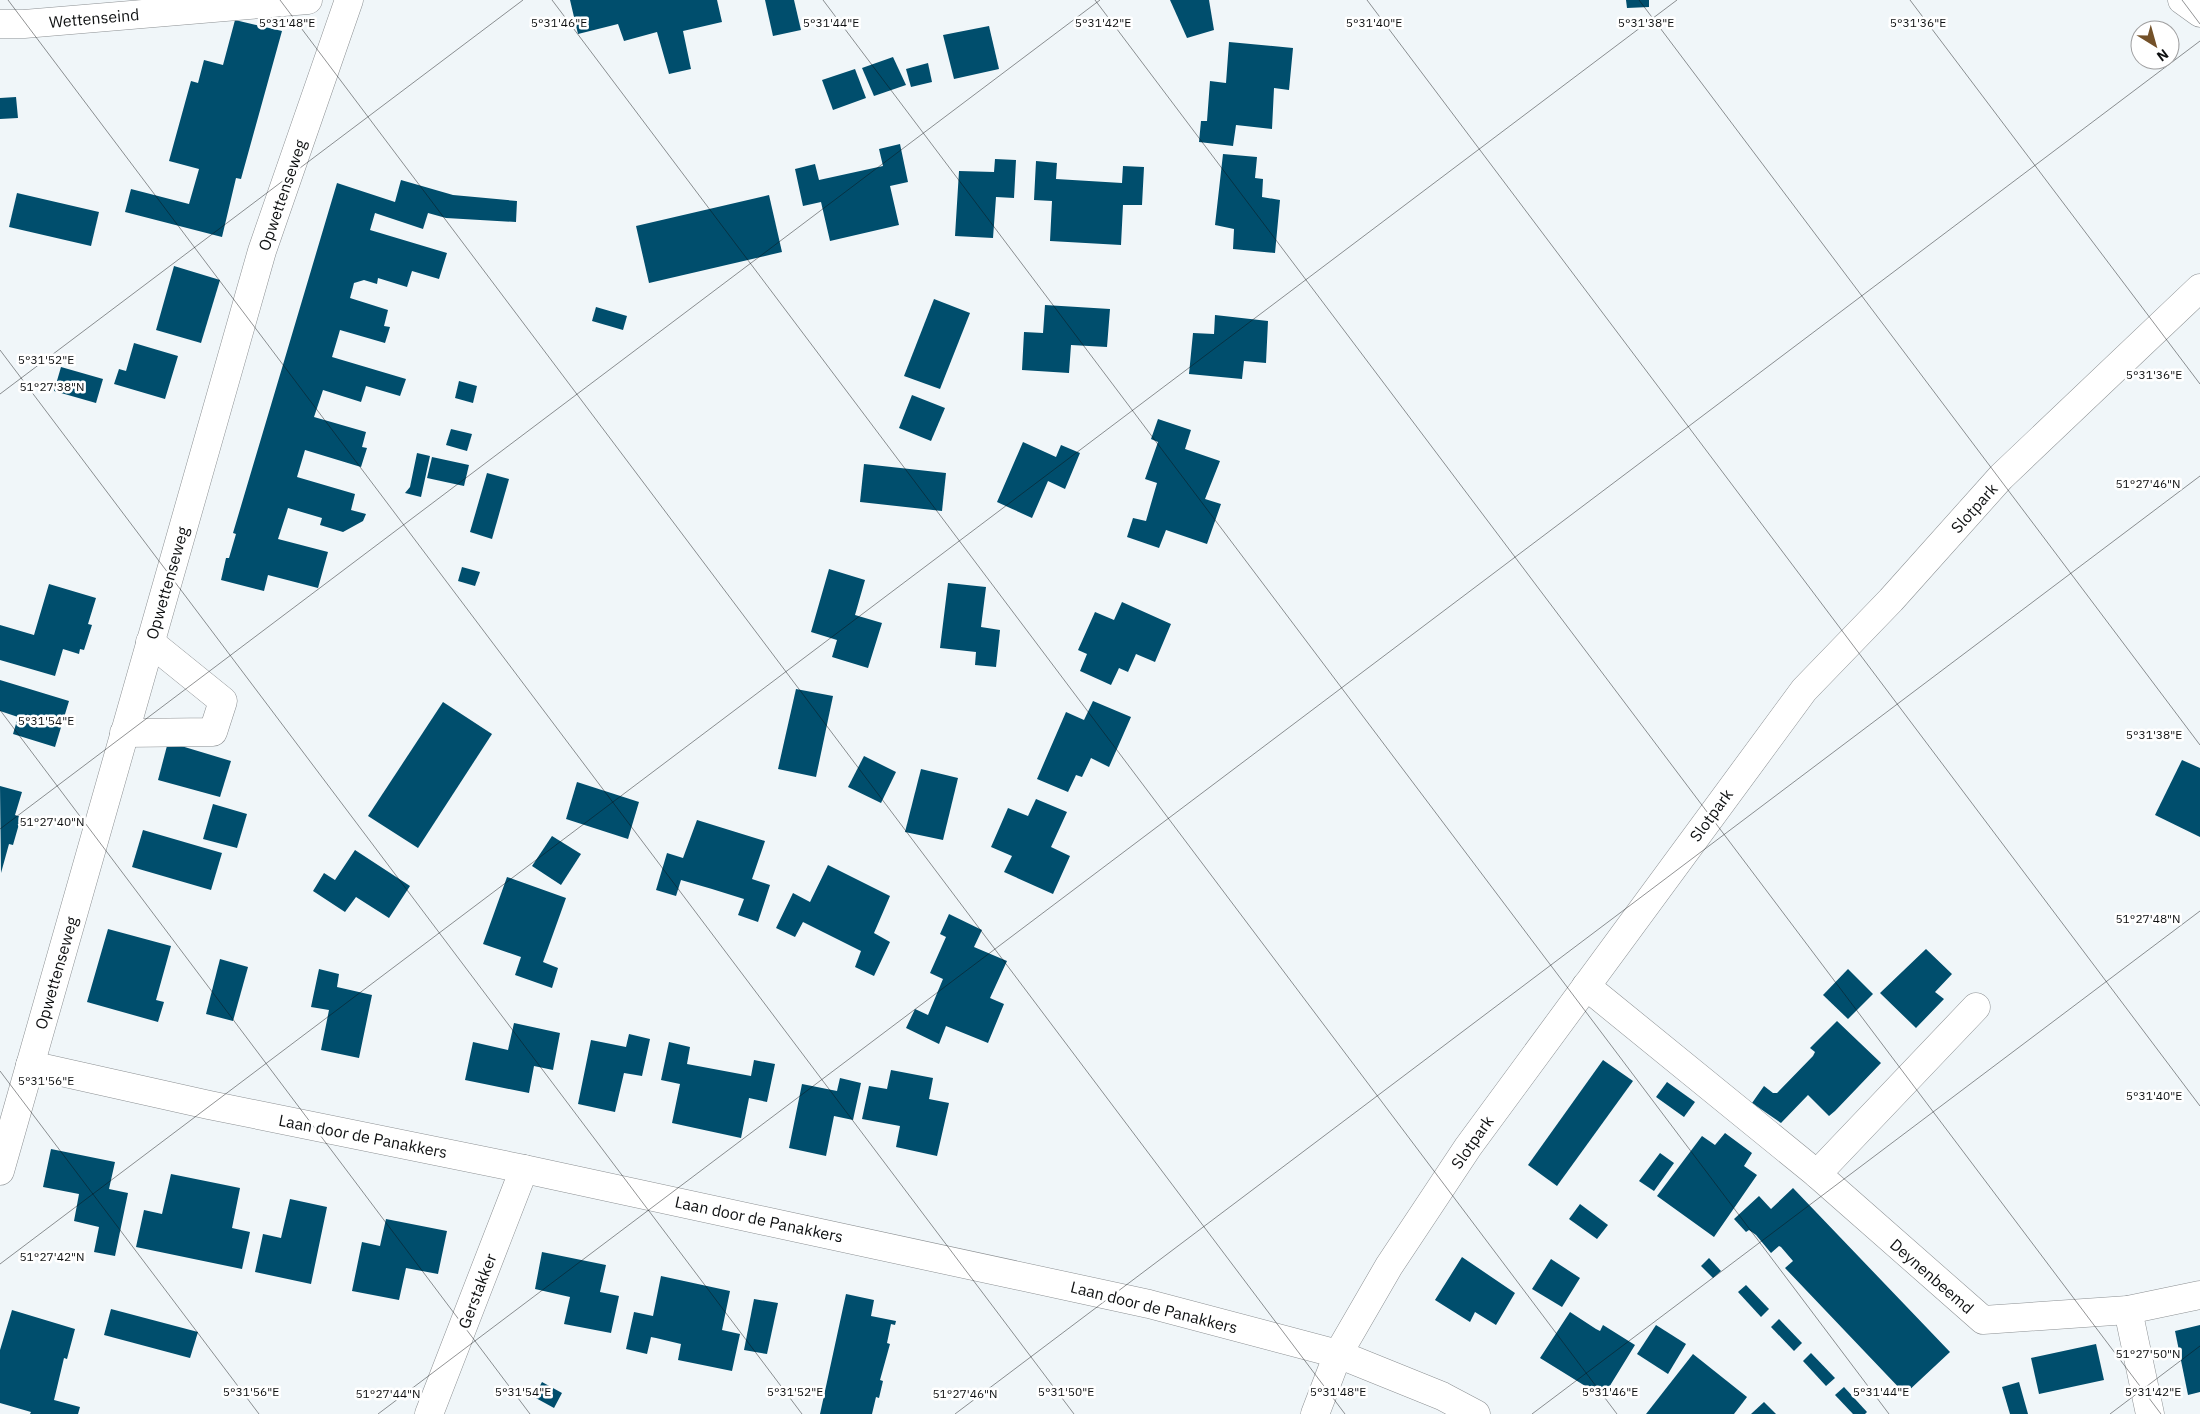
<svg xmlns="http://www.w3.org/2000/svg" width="2200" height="1414" font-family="'IBM Plex Sans',sans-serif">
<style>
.building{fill:#004e6d}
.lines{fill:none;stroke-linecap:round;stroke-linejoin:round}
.minor-casing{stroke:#8c9093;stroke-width:29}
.minor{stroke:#fff;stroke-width:28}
.ticks{fill:none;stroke:#0e1011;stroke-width:1;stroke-opacity:0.45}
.labels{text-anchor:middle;stroke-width:5;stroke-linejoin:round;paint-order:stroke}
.street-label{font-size:16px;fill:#0e1011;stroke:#fff}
.ticks-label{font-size:12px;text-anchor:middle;fill:#0e1011;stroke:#fff;stroke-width:5;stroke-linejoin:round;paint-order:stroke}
</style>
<rect width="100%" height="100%" fill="#f0f6f9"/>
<g class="building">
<polygon points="570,0 717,0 722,22 683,31 691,69 669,74 657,32 624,41 618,24 578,34"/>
<polygon points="765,0 794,0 801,30 773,36"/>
<polygon points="1170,0 1209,0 1214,30 1187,38"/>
<polygon points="1626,0 1649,0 1649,7 1627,8"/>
<polygon points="235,20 282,31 241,179 236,178 222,237 125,212 131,189 189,204 199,169 169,161 191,81 198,83 204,60 223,65"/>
<polygon points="989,26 999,69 954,79 943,35"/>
<polygon points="1229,42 1293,48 1289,90 1274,88 1272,129 1236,125 1233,146 1199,142 1201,121 1207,121 1210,81 1226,83"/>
<polygon points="893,57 906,85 874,96 862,68"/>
<polygon points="928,63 932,82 911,87 906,69"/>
<polygon points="855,69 866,98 833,110 822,80"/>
<polygon points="16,97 18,118 0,119 0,98"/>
<polygon points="900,144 908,182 890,186 899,225 830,241 821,202 803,206 795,169 815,164 819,180 883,166 879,149"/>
<polygon points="1223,154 1257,157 1255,178 1263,179 1262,197 1280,200 1275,253 1233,249 1234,229 1215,225"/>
<polygon points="995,159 1016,160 1014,198 996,197 993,238 955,236 959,171 994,172"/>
<polygon points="1036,161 1057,163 1056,179 1122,183 1123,166 1144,167 1142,205 1123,205 1121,245 1050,241 1052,201 1034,200"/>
<polygon points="401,180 453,195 517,201 516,222 446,218 428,213 423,229 375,213 370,230 447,253 439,279 412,271 407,287 378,278 377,284 364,280 354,283 353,287 350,298 388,310 384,326 390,327 385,343 340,330 332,357 406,379 400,396 366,386 361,402 323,390 314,417 366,432 362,447 367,448 361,467 305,450 297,477 355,494 351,510 366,514 363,521 343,532 320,525 322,518 288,508 278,539 328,552 318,588 268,575 264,591 221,580 226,558 229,558 236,534 233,533 337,183 395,202"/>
<polygon points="17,193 99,212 91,246 9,227"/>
<polygon points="769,195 782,252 649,283 636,226"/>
<polygon points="174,266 220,280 201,343 156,330"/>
<polygon points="934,299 970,313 940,389 904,376"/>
<polygon points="1045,305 1110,309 1107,347 1071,345 1069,373 1022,370 1024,332 1043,333"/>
<polygon points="596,307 627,316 623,330 592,321"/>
<polygon points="1215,315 1268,321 1266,363 1244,361 1242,379 1189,374 1193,333 1214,334"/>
<polygon points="134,343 178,356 165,399 114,384 119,369 126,371"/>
<polygon points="61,367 103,379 96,403 54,391"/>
<polygon points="459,381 477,386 473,403 455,398"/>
<polygon points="912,395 945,408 931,441 899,428"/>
<polygon points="1158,419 1191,430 1185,449 1220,461 1205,499 1221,504 1207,544 1166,530 1159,548 1127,537 1133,518 1146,521 1157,483 1145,479 1158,442 1151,439"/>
<polygon points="451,429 472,434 467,451 446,445"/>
<polygon points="1023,442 1056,457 1061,445 1080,453 1065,489 1048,481 1032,518 997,502"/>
<polygon points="417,453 430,456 421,497 405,493 410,487"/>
<polygon points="432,457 469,465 464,486 427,478"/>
<polygon points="864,464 946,473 942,511 860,502"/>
<polygon points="487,473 509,479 492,539 470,532"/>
<polygon points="462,567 480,572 475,586 458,581"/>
<polygon points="829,569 865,580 855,615 882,623 868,668 832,657 837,640 811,632"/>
<polygon points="948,583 986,587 981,627 1000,630 996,667 975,665 976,652 940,648"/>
<polygon points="49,584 96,598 88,624 92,625 84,650 80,649 79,654 63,649 55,676 0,660 0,625 34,635"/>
<polygon points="1122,602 1171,624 1155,662 1136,654 1128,672 1119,668 1111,685 1080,671 1087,654 1078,650 1095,612 1114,620"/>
<polygon points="0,680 69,701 55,747 13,734 18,717 0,711"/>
<polygon points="796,689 833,696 816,777 778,769"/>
<polygon points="1093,701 1131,717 1109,767 1091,758 1082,777 1076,775 1068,792 1037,779 1066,712 1084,720"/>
<polygon points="443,702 492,734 418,848 368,816"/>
<polygon points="168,742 231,761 220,797 158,780"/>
<polygon points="864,756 896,772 881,803 848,787"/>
<polygon points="2182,760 2200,768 2200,837 2155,815"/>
<polygon points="921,769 958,778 943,840 905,832"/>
<polygon points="577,782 639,802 628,839 566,819"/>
<polygon points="0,786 22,792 15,815 21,817 13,845 9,844 1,873"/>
<polygon points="1036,799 1067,812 1051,847 1070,856 1053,894 1004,872 1012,856 991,847 1008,808 1028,816"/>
<polygon points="213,804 247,814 237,848 203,839"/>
<polygon points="697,820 765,841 752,879 770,885 758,922 738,915 744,899 712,889 681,880 676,896 656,890 667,853 683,858"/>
<polygon points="143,830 222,853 211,890 132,867"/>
<polygon points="552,836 581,854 561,885 532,866"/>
<polygon points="355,850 410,886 389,918 356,897 345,912 313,891 324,873 335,880"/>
<polygon points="828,865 890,896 874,933 890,942 874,976 855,967 861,951 803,922 795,937 776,928 793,893 810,902"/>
<polygon points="507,877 566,898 543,962 558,968 552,988 515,975 521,957 483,944"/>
<polygon points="949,914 982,930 974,947 1007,961 990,998 1004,1004 988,1043 946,1026 939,1044 906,1028 915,1009 928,1015 943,979 930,973 946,937 940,934"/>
<polygon points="108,929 171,946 156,1000 164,1002 158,1022 87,1002"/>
<polygon points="1926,949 1952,974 1935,992 1944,999 1916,1028 1880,993"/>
<polygon points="220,959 248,967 233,1021 206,1014"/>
<polygon points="319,969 339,974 337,987 372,995 359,1058 321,1050 329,1010 311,1007"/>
<polygon points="1848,969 1873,994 1848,1019 1823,995"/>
<polygon points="1837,1021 1881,1063 1835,1111 1829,1116 1808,1095 1781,1123 1752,1103 1764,1086 1773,1093 1777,1093 1813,1056 1815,1052 1810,1048"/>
<polygon points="514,1023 560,1033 553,1070 534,1066 529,1093 465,1080 473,1042 508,1050"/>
<polygon points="629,1034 650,1039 642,1076 624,1073 615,1112 578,1104 591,1040 626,1047"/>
<polygon points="669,1042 690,1047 687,1064 751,1076 754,1060 775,1064 767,1102 749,1098 741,1138 672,1123 680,1084 661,1080"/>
<polygon points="1603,1060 1633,1081 1557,1186 1528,1165"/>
<polygon points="891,1070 933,1078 929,1099 949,1103 937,1156 896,1147 900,1126 862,1119 869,1086 887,1089"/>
<polygon points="840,1078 861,1083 853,1120 834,1116 826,1156 789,1148 802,1084 837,1091"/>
<polygon points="1667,1082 1695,1102 1684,1117 1656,1097"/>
<polygon points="1725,1133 1752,1153 1744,1166 1757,1175 1714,1237 1657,1196 1702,1136 1715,1145"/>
<polygon points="51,1149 115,1162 109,1189 128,1193 115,1256 94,1252 99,1227 74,1221 79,1194 43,1187"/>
<polygon points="1660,1153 1674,1163 1654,1191 1639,1181"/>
<polygon points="171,1174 240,1188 232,1228 250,1232 242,1269 136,1247 144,1210 162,1214"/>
<polygon points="1793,1188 1950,1352 1905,1394 1785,1268 1793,1261 1781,1247 1779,1246 1771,1253 1756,1235 1749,1230 1746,1232 1734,1219 1759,1196 1771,1209"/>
<polygon points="290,1199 327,1207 311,1284 255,1272 263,1234 281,1238"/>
<polygon points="1580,1204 1608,1225 1597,1239 1569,1219"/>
<polygon points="386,1219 447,1231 438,1274 406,1268 399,1300 352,1291 362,1242 380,1246"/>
<polygon points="542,1252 606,1265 600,1292 619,1296 611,1333 564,1324 570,1297 535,1289"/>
<polygon points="1462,1257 1515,1293 1496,1325 1475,1312 1470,1322 1435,1300"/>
<polygon points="1709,1258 1721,1271 1713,1278 1701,1266"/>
<polygon points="1551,1259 1580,1278 1562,1307 1532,1289"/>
<polygon points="661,1276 730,1291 722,1330 740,1334 732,1371 678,1360 681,1344 656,1338 651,1337 647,1354 626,1349 634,1312 653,1316"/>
<polygon points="1746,1285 1769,1309 1761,1317 1738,1292"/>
<polygon points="846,1294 874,1300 871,1316 896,1321 895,1325 891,1324 887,1343 890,1344 880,1380 883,1381 879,1398 876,1397 872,1414 820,1414"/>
<polygon points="754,1299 778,1303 767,1354 744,1350"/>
<polygon points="111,1309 198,1332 190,1358 104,1335"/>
<polygon points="12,1310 75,1329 67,1359 64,1358 54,1400 80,1407 78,1414 30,1414 31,1412 0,1403 0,1350"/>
<polygon points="1570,1312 1596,1329 1600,1331 1603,1325 1635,1345 1603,1397 1540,1358"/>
<polygon points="1779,1319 1802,1343 1794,1351 1771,1327"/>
<polygon points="1656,1325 1686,1344 1668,1374 1637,1354"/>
<polygon points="2200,1325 2200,1392 2188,1395 2175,1331"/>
<polygon points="2096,1344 2104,1380 2039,1394 2031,1358"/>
<polygon points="1811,1353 1835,1378 1826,1386 1803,1361"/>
<polygon points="1693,1354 1747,1397 1734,1414 1646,1414"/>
<polygon points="542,1382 562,1393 554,1408 534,1397"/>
<polygon points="2019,1382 2028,1414 2010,1414 2002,1387"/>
<polygon points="1844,1387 1867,1412 1865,1414 1853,1414 1835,1395"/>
<polygon points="1764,1402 1776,1414 1751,1414"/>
</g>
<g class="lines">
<g class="minor-casing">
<g id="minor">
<polyline points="2182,0 2200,13"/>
<polyline points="0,24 24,24 308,0"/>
<polyline points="124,733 213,732 223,701 150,642"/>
<polyline points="1586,986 1817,1174 1983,1320 2128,1310 2200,1295"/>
<polyline points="30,1065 209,1105 524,1169 1149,1304 1338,1354 1442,1396 1476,1414"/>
<polyline points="0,1171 262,251 349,0"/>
<polyline points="1817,1174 1976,1007"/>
<polyline points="2128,1310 2150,1414"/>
<polyline points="429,1414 524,1169"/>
<polyline points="1315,1414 1338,1354 1389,1266 1468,1147 1804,690 1891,600 2001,477 2200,288"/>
</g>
</g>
<use href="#minor" class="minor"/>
</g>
<path class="ticks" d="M8,0L1074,1414M280,0L1345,1414M552,0L1617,1414M823,0L1889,1414M1095,0L2161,1414M1367,0L2200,1106M1639,0L2200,745M1910,0L2200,384M2182,0L2200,24M0,350L802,1414M0,394L523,0M0,710L530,1414M0,829L1100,0M0,1071L259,1414M0,1264L1677,0M378,1414L2200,41M955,1414L2200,476M1532,1414L2200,911M2110,1414L2200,1346"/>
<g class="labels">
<g class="street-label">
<text transform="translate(94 18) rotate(-5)" y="6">Wettenseind</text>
<text transform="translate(282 195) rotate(-71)" y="6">Opwettenseweg</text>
<text transform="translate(1974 508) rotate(-48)" y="6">Slotpark</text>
<text transform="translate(167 583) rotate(-74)" y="6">Opwettenseweg</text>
<text transform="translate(1711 815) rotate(-54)" y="6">Slotpark</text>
<text transform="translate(56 973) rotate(-74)" y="6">Opwettenseweg</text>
<text transform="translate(363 1136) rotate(11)" y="6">Laan door de Panakkers</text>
<text transform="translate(1472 1142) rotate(-55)" y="6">Slotpark</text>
<text transform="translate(759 1219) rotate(12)" y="6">Laan door de Panakkers</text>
<text transform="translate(1932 1276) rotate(41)" y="6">Deynenbeemd</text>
<text transform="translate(477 1291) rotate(-69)" y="6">Gerstakker</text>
<text transform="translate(1154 1307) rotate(14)" y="6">Laan door de Panakkers</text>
</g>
</g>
<g class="ticks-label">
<text x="287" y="27">5°31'48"E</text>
<text x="559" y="27">5°31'46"E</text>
<text x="831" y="27">5°31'44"E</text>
<text x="1103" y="27">5°31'42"E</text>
<text x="1374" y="27">5°31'40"E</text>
<text x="1918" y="27">5°31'36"E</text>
<text x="1646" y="27">5°31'38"E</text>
<text x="46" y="364">5°31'52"E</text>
<text x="2154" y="379">5°31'36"E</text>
<text x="52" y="391">51°27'38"N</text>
<text x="2148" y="488">51°27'46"N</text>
<text x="46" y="725">5°31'54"E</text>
<text x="2154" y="739">5°31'38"E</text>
<text x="52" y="826">51°27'40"N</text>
<text x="2148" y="923">51°27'48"N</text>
<text x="46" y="1085">5°31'56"E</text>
<text x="2154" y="1100">5°31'40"E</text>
<text x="52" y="1261">51°27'42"N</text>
<text x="2148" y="1358">51°27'50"N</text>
<text x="251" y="1396">5°31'56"E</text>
<text x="523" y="1396">5°31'54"E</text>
<text x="795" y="1396">5°31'52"E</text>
<text x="1066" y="1396">5°31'50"E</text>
<text x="1338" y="1396">5°31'48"E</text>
<text x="1610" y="1396">5°31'46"E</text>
<text x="1881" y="1396">5°31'44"E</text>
<text x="2153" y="1396">5°31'42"E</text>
<text x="388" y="1398">51°27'44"N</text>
<text x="965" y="1398">51°27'46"N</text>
</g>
<g transform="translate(2155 45) rotate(143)"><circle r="24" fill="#ffffff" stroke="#9f9fa0"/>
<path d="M0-4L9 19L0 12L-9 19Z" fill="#735129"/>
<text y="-8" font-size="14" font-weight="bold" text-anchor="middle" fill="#0e1011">N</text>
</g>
</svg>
